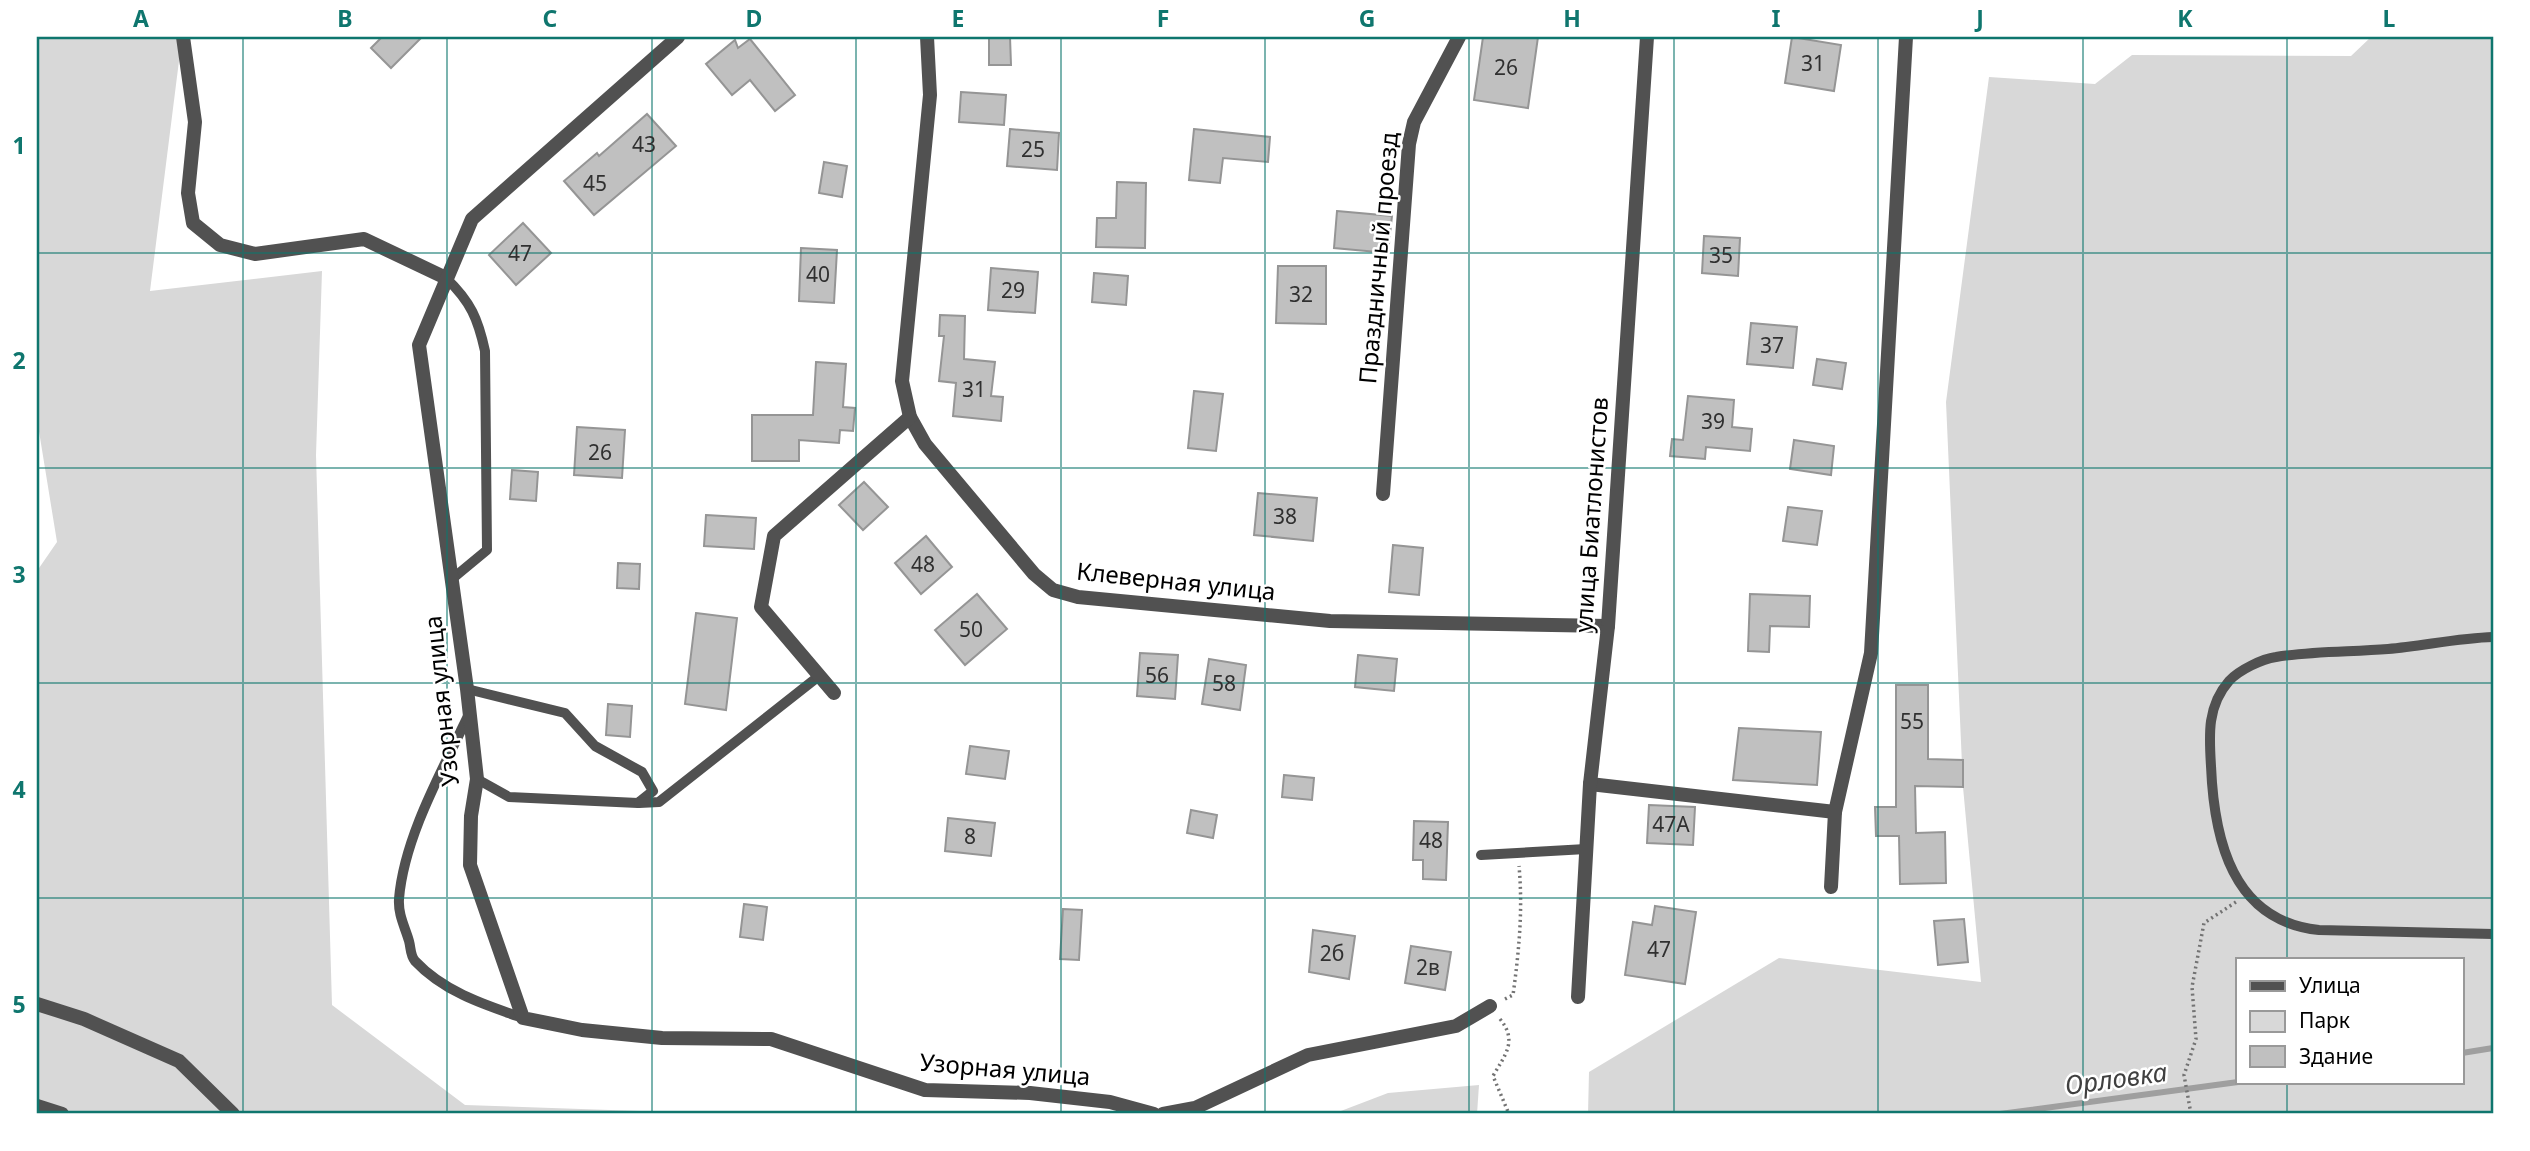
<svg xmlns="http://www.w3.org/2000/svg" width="2530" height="1151" font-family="'Noto Sans',sans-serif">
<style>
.green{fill:#d8d8d8;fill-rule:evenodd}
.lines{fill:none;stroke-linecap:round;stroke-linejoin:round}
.stream{stroke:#9f9f9f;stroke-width:6}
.building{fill:#c0c0c0;stroke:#959595;stroke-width:2}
.path{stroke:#737373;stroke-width:3.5;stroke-dasharray:2 3.5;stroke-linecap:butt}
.service{stroke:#515151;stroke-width:10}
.minor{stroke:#515151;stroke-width:14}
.grid{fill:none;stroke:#0f766e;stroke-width:2;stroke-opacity:0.55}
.labels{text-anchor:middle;stroke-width:5;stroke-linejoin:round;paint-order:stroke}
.number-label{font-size:21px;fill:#303030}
.street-label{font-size:24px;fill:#000;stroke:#fff}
.water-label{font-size:26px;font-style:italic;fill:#404040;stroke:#fff}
.neatline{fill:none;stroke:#0f766e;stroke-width:2.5}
.grid-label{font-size:23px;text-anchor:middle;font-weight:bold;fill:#0f766e}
</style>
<rect width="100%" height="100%" fill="#fff"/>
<g class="green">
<polygon points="37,37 182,37 150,291 322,271 316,455 332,1005 465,1105 727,1114 37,1114 37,571 57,542 37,419"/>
<path d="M2371,37H2493V1114H1588L1589,1072L1779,958L1981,982L1963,787L1946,402L1989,77L2095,84L2132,55L2351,56ZM2238,960H2462V1083H2238Z"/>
<polygon points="1479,1085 1477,1114 1333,1114 1388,1093"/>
</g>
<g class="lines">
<g class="stream">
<polyline points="2462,1053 2493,1048"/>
<polyline points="2000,1114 2238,1082"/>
</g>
</g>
<g class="building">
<polygon points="382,37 422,37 391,68 371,48"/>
<polygon points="989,37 1010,37 1011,65 989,65"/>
<polygon points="1483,37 1538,37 1528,108 1474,100"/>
<polygon points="1792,37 1841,45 1834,91 1785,83"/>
<polygon points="750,39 795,95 775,111 750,80 732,95 706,64 735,40 738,48"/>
<polygon points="961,92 1006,95 1004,125 959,122"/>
<polygon points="647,114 676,146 594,215 564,181 597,153 599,156"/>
<polygon points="1010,129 1059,133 1057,170 1007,166"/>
<polygon points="1194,129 1270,137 1268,162 1223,158 1220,183 1189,180"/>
<polygon points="824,162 847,166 842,197 819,193"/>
<polygon points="1117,182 1146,183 1145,248 1096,247 1097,218 1116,218"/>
<polygon points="1337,211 1392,216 1388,253 1334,248"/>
<polygon points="523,223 551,253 516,285 489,255"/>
<polygon points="1704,236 1740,238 1738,276 1702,273"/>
<polygon points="801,248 837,250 834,303 799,301"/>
<polygon points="1278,266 1326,266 1326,324 1276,323"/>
<polygon points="991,268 1038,272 1035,313 988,310"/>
<polygon points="1094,273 1128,276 1126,305 1092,302"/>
<polygon points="940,315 965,316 964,359 995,362 991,396 1003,397 1001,421 953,416 956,383 939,381 944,336 939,336"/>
<polygon points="1751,323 1797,327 1793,368 1747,364"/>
<polygon points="1817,359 1846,363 1842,389 1813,385"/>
<polygon points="816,362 846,364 843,407 855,408 853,431 840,430 839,443 799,440 799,461 752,461 752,415 813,415"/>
<polygon points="1194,391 1223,394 1216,451 1188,448"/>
<polygon points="1688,396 1734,400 1732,427 1752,429 1750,451 1706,447 1705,459 1670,456 1672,439 1683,440"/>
<polygon points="577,427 625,430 622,478 574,475"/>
<polygon points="1794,440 1834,446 1831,475 1790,469"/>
<polygon points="512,470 538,472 536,501 510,499"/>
<polygon points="864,482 888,507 863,530 839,505"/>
<polygon points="1258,493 1317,498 1313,541 1254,535"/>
<polygon points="1788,507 1822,511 1817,545 1783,541"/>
<polygon points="706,515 756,518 754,549 704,546"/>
<polygon points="926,536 952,567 921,594 895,563"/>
<polygon points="1393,545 1423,548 1419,595 1389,592"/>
<polygon points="618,563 640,564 639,589 617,588"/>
<polygon points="977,594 1007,629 965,665 935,630"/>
<polygon points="1750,594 1810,596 1809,627 1770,626 1769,652 1748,651"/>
<polygon points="696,613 737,618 726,710 685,704"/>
<polygon points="1140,653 1178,655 1175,699 1137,696"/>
<polygon points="1358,655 1397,659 1394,691 1355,687"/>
<polygon points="1209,659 1246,665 1240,710 1202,704"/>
<polygon points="1896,685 1928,685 1928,759 1963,760 1963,787 1915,786 1916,833 1945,832 1946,883 1900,884 1899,836 1876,836 1875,807 1896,807"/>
<polygon points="608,704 632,706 630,737 606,735"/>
<polygon points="1739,728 1821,732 1817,785 1733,780"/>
<polygon points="970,746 1009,751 1005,779 966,774"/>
<polygon points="1284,775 1314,778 1312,800 1282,797"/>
<polygon points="1649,805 1695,807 1693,845 1647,843"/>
<polygon points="1191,810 1217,815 1213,838 1187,833"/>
<polygon points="948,818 995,823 991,856 945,851"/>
<polygon points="1414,821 1448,822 1446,880 1423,879 1423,860 1413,860"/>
<polygon points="744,904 767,907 763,940 740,937"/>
<polygon points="1655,906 1696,912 1685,984 1625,975 1633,922 1652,925"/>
<polygon points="1063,909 1082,910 1079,960 1060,959"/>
<polygon points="1964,919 1968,962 1938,965 1934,921"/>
<polygon points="1313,930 1355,936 1349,979 1309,972"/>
<polygon points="1411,946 1451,952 1445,990 1405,983"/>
</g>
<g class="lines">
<g class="path">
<path d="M1505,999L1513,995C1519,951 1523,910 1519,866"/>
<path d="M1500,1019C1518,1041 1505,1055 1493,1076L1509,1114"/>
<polyline points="2191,1114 2184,1075 2196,1039 2192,987 2204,923 2236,902"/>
</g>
<g class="service">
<path d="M446,278C471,302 478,319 485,351L487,550L452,579"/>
<path d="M2493,637C2458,638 2423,646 2388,649C2351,652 2312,651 2276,657C2262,659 2239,670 2229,681C2207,706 2209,735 2211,766C2214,839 2232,921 2319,930L2493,934"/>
<polyline points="467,689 565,713 595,746 642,772 653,791 638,803 509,797 477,779"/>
<path d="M469,714C443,769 404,837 399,899C398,915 405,927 409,941C411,948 410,955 415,961C444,992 485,1005 523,1018"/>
<polyline points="639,803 659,802 819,676"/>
<polyline points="1481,855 1586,849"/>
</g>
<g class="minor">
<polyline points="183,37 195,122 188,193 193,223 220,245 255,254 364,239 446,278"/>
<polyline points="678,37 472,219 419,345 467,689 477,779 471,816 470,865 523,1018 582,1030 662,1038 771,1039 925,1090 1030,1093 1110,1102 1154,1114"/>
<polyline points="927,37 930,95 902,381 910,417 925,444 1034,574 1053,590 1078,597 1330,621 1608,626"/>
<polyline points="1383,494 1409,144 1414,122 1459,37"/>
<polyline points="834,693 761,607 774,536 910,417"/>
<polyline points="1590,784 1835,812"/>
<polyline points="1831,887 1835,812 1871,653 1906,37"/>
<polyline points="1578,997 1590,784 1608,626 1647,37"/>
<polyline points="37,1004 84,1019 179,1061 233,1114"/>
<polyline points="37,1106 62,1114"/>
<polyline points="1163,1114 1195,1108 1308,1055 1456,1026 1490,1006"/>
</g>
</g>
<path class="grid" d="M243,37V1114M447,37V1114M652,37V1114M856,37V1114M1061,37V1114M1265,37V1114M1469,37V1114M1674,37V1114M1878,37V1114M2083,37V1114M2287,37V960M37,253H2493M37,468H2493M37,683H2493M37,898H2493M2287,1083V1114"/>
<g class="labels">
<g class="number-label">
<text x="1813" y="71">31</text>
<text x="1506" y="75">26</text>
<text x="644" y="152">43</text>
<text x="1033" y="157">25</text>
<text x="595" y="191">45</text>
<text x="520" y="261">47</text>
<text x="1721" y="263">35</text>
<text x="818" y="282">40</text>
<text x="1013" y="298">29</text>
<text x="1301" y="302">32</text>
<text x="1772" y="353">37</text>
<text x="974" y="397">31</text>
<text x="1713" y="429">39</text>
<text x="600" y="460">26</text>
<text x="1285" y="524">38</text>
<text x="923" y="572">48</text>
<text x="971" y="637">50</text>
<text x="1157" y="683">56</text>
<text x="1224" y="691">58</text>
<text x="1912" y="729">55</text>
<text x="1671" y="832">47А</text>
<text x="970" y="844">8</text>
<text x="1431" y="848">48</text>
<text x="1659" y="957">47</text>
<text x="1332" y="961">2б</text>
<text x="1428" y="975">2в</text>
</g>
<g class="street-label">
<text transform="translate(1379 258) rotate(-85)" y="8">Праздничный проезд</text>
<text transform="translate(1592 515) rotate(-86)" y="8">улица Биатлонистов</text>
<text transform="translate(1176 582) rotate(6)" y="8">Клеверная улица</text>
<text transform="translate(442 701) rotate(-96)" y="8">Узорная улица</text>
<text transform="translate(1005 1070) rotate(5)" y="8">Узорная улица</text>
</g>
<g class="water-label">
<text transform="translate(2116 1079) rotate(-8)" y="9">Орловка</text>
</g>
</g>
<rect width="2530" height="1151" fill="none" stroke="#ffffff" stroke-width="77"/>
<rect x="2236" y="958" width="228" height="126" fill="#ffffff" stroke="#999999" stroke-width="2"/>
<rect x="2250" y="981" width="35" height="10" fill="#515151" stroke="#999999" stroke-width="2"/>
<text x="2299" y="993" font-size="21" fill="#000000">Улица</text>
<rect x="2250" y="1011" width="35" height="21" fill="#d8d8d8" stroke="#999999" stroke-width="2"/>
<text x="2299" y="1028" font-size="21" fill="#000000">Парк</text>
<rect x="2250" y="1046" width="35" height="21" fill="#c0c0c0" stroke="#999999" stroke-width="2"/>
<text x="2299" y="1064" font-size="21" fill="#000000">Здание</text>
<rect x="38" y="38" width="2454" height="1074" class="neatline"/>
<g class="grid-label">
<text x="141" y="27">A</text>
<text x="345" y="27">B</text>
<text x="550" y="27">C</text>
<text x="754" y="27">D</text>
<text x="958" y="27">E</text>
<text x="1163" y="27">F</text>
<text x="1367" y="27">G</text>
<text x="1572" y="27">H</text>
<text x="1776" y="27">I</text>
<text x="1980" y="27">J</text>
<text x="2185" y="27">K</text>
<text x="2389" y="27">L</text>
<text x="19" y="154">1</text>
<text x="19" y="369">2</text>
<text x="19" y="583">3</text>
<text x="19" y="798">4</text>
<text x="19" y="1013">5</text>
</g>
</svg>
